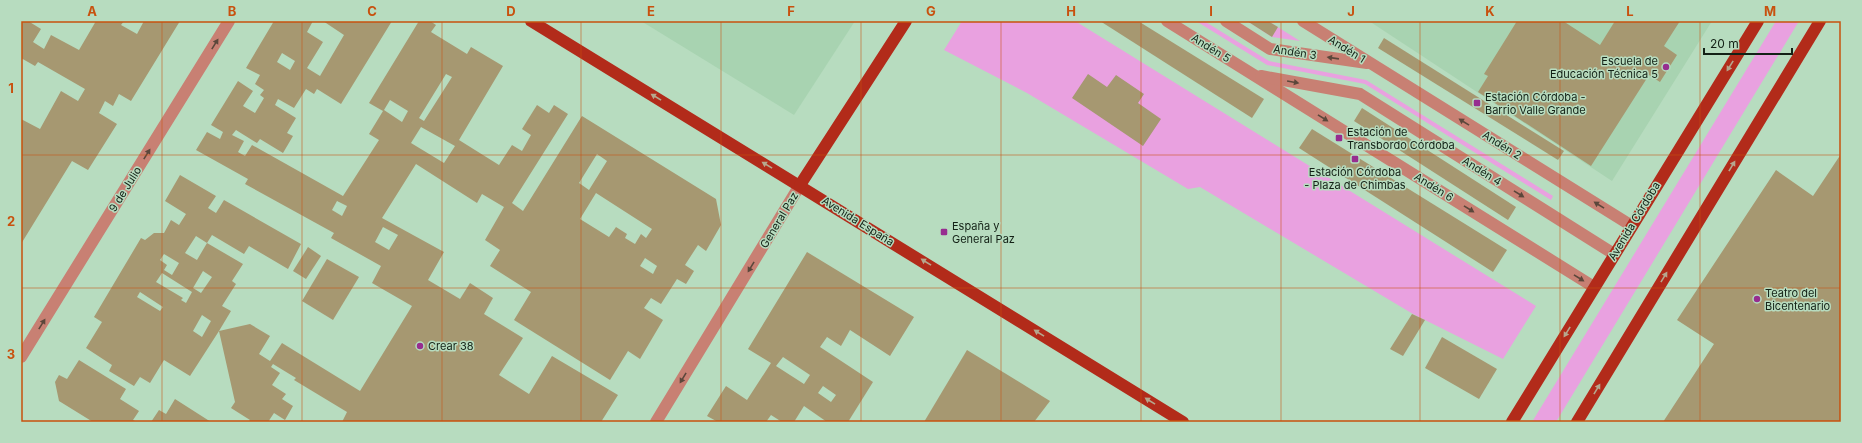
<svg xmlns="http://www.w3.org/2000/svg" width="1862" height="443" font-family="Inter,sans-serif">
<style>
.built{fill:#a8d3b1}
.green{fill:#e9a1e0}
.building{fill:#a69871;fill-rule:evenodd}
.lines{fill:none;stroke-linecap:round;stroke-linejoin:round}
.minor{stroke:#c88073;stroke-width:12}
.major{stroke:#b22b1a;stroke-width:12}
.oneway{fill:#5b473b}
.oneway2{fill:#b6a78e}
.grid{fill:none;stroke:#c8510e;stroke-width:1;stroke-opacity:0.55}
.poi-dot{fill:#972d90;stroke:#b7dcbf;stroke-width:1.5}
.labels{text-anchor:middle;stroke-width:3;stroke-linejoin:round;paint-order:stroke}
.street-label{font-size:11px;fill:#132116;stroke:#b7dcbf}
.poi-label{font-size:11px;fill:#132116;stroke:#b7dcbf;text-anchor:start}
.neatline{fill:none;stroke:#c8510e;stroke-width:1.5}
.grid-label{font-size:13px;text-anchor:middle;font-weight:bold;fill:#c8510e}
</style>
<rect width="100%" height="100%" fill="#b7dcbf"/>
<g class="built">
<polygon points="641,21 855,21 794,115"/>
<polygon points="1369,21 1712,21 1612,181"/>
</g>
<g class="green">
<polygon points="962,21 1075,21 1536,306 1503,359 1413,314 1200,187 1188,189 1027,93 944,50"/>
<polygon points="1196,21 1204,21 1269,61 1366,80 1553,196 1551,200 1365,84 1267,65"/>
<polygon points="1247,21 1268,21 1300,41 1272,37"/>
<polygon points="1776,21 1799,21 1556,422 1532,422"/>
</g>
<g class="building">
<polygon points="21,21 28,21 41,29 33,42 44,49 51,35 79,50 96,21 124,21 121,25 137,34 144,21 180,21 131,101 119,94 113,106 105,101 99,113 117,124 88,170 72,161 21,244 21,119 40,129 61,91 78,101 85,89 38,62 35,66 21,58"/>
<path d="M274,21H313L307,32L323,42L307,68L320,76L344,35L323,21H392L341,104L317,89L314,94L306,89L294,108L278,99L275,105L296,118L287,133L293,136L283,153L260,139L257,143L236,130L232,135L244,141L238,152L245,156L252,145L343,196L379,140L369,134L383,111L369,103L419,21H430L436,25L431,32L467,54L471,47L503,66L459,140L499,165L512,145L522,151L531,135L522,129L537,105L549,113L554,105L568,114L512,203L523,211L582,116L716,199L721,225L706,251L698,245L685,265L694,271L686,284L677,279L661,304L651,298L644,308L663,320L640,359L628,351L610,380L514,320L531,292L490,266L500,250L485,240L504,207L482,194L477,203L416,164L382,218L444,252L428,280L460,299L470,283L493,298L484,314L523,338L499,375L529,394L552,356L618,395L601,422H342L347,412L294,380L296,378L273,364L271,367L280,373L272,385L286,394L282,399L293,406L285,420L274,413L268,422H248L250,420L231,408L235,402L219,331L190,376L164,360L150,383L140,377L134,386L109,371L112,365L86,348L102,322L94,317L141,238L145,240L154,233H164L171,220L179,225L186,214L165,201L180,175L216,196L208,208L216,213L224,200L301,244L288,269L249,246L244,254L212,235L207,243L196,236L185,253L197,260L207,243L243,264L232,281L236,284L222,306L231,311L219,331L250,324L270,336L259,354L270,361L282,343L360,391L412,306L372,283L381,266L331,238L334,233L245,184L248,179L196,150L207,132L220,139L223,132L211,125L238,81L253,91L243,106L255,113L264,98L260,95L264,90L255,84L260,75L246,68ZM282,53L295,61L290,70L277,62ZM446,74L452,77L424,121L419,118ZM390,100L408,111L402,122L384,110ZM421,127L455,146L444,163L411,143ZM597,154L607,161L589,190L579,183ZM596,193L652,229L646,238L641,234L635,244L625,238L627,234L616,227L609,237L580,219ZM337,201L347,206L342,216L332,210ZM383,227L398,235L389,250L375,242ZM164,254L179,263L172,275L164,270L167,265L160,260ZM645,258L657,266L653,274L640,266ZM203,271L212,277L201,293L193,288ZM162,273L192,292L186,303L181,300L183,298L156,282ZM140,292L163,307L160,311L137,297ZM202,315L211,321L202,337L193,331Z"/>
<polygon points="1100,21 1138,21 1264,99 1252,118"/>
<polygon points="1247,21 1268,21 1278,27 1272,37"/>
<polygon points="1517,21 1563,21 1600,45 1615,21 1680,21 1664,46 1677,55 1660,82 1649,75 1591,166 1478,92 1488,76 1484,74"/>
<polygon points="1384,38 1564,151 1558,160 1378,48"/>
<polygon points="1088,74 1107,87 1116,75 1144,94 1138,103 1161,119 1143,146 1072,98"/>
<polygon points="1362,108 1516,207 1508,220 1354,121"/>
<polygon points="1312,129 1507,250 1493,272 1299,148"/>
<polygon points="1841,154 1841,422 1663,422 1714,344 1677,320 1776,170 1813,196"/>
<polygon points="308,247 321,256 306,279 293,271"/>
<path d="M807,252L914,317L890,356L850,330L841,346L827,337L820,347L873,382L848,422H827L804,406L794,422H782L771,415L766,422H718L707,416L726,386L747,400L771,363L748,349ZM783,357L810,375L804,384L776,366ZM823,386L836,395L831,402L818,393Z"/>
<polygon points="327,259 359,277 333,320 302,301"/>
<polygon points="1412,314 1425,320 1403,356 1390,349"/>
<polygon points="1442,337 1497,369 1479,399 1425,368"/>
<polygon points="967,350 1050,401 1034,422 924,422"/>
<polygon points="79,360 126,389 120,399 139,411 133,420 137,422 93,422 59,401 55,382 59,375 67,379"/>
<polygon points="175,399 211,422 151,422 159,410 166,414"/>
</g>
<g class="lines">
<g class="minor">
<polyline points="1167,21 1594,287"/>
<polyline points="1226,21 1270,49 1367,63"/>
<polyline points="1303,21 1632,226"/>
<polyline points="1261,76 1360,94 1614,254"/>
<polyline points="21,357 229,21"/>
<polyline points="656,422 800,185"/>
</g>
<g class="major">
<polyline points="531,21 1183,422"/>
<polyline points="800,185 906,21"/>
<polyline points="1512,422 1758,21"/>
<polyline points="1577,422 1820,21"/>
</g>
</g>
<defs><path id="oneway-solid" d="M-6-.8H1V-3.2L6.5 0L1 3.2V.8H-6Z"/></defs>
<g class="oneway">
<use href="#oneway-solid" transform="translate(215 44) rotate(-58)"/>
<use href="#oneway-solid" transform="translate(1333 58) rotate(-172)"/>
<use href="#oneway-solid" transform="translate(1293 82) rotate(10)"/>
<use href="#oneway-solid" transform="translate(1323 118) rotate(32)"/>
<use href="#oneway-solid" transform="translate(1464 122) rotate(-148)"/>
<use href="#oneway-solid" transform="translate(147 154) rotate(-58)"/>
<use href="#oneway-solid" transform="translate(1519 194) rotate(32)"/>
<use href="#oneway-solid" transform="translate(1599 205) rotate(-148)"/>
<use href="#oneway-solid" transform="translate(1469 209) rotate(32)"/>
<use href="#oneway-solid" transform="translate(751 267) rotate(121)"/>
<use href="#oneway-solid" transform="translate(1579 278) rotate(32)"/>
<use href="#oneway-solid" transform="translate(42 324) rotate(-58)"/>
<use href="#oneway-solid" transform="translate(683 378) rotate(121)"/>
</g>
<g class="oneway2">
<use href="#oneway-solid" transform="translate(1730 66) rotate(122)"/>
<use href="#oneway-solid" transform="translate(656 97) rotate(-149)"/>
<use href="#oneway-solid" transform="translate(767 165) rotate(-149)"/>
<use href="#oneway-solid" transform="translate(1732 166) rotate(-59)"/>
<use href="#oneway-solid" transform="translate(926 262) rotate(-148)"/>
<use href="#oneway-solid" transform="translate(1664 277) rotate(-59)"/>
<use href="#oneway-solid" transform="translate(1567 332) rotate(122)"/>
<use href="#oneway-solid" transform="translate(1039 333) rotate(-148)"/>
<use href="#oneway-solid" transform="translate(1597 389) rotate(-59)"/>
<use href="#oneway-solid" transform="translate(1150 401) rotate(-148)"/>
</g>
<path class="grid" d="M162,21V422M302,21V422M442,21V422M581,21V422M721,21V422M861,21V422M1001,21V422M1141,21V422M1281,21V422M1420,21V422M1560,21V422M1700,21V422M21,155H1841M21,288H1841"/>
<g class="poi-dot">
<circle cx="1666" cy="67" r="4"/>
<rect x="1473" y="99" width="8" height="8" rx="2"/>
<rect x="1335" y="134" width="8" height="8" rx="2"/>
<rect x="1351" y="155" width="8" height="8" rx="2"/>
<rect x="940" y="228" width="8" height="8" rx="2"/>
<circle cx="1757" cy="299" r="4"/>
<circle cx="420" cy="346" r="4"/>
</g>
<g class="labels">
<g class="street-label">
<text transform="translate(1211 48) rotate(32)" y="4">Andén 5</text>
<text transform="translate(1347 49) rotate(32)" y="4">Andén 1</text>
<text transform="translate(1295 52) rotate(9)" y="4">Andén 3</text>
<text transform="translate(1502 145) rotate(32)" y="4">Andén 2</text>
<text transform="translate(1482 171) rotate(32)" y="4">Andén 4</text>
<text transform="translate(1434 187) rotate(32)" y="4">Andén 6</text>
<text transform="translate(125 189) rotate(-58)" y="4">9 de Julio</text>
<text transform="translate(779 220) rotate(-59)" y="4">General Paz</text>
<text transform="translate(858 221) rotate(32)" y="4">Avenida España</text>
<text transform="translate(1634 221) rotate(-59)" y="4">Avenida Córdoba</text>
</g>
<g class="poi-label">
<text x="1658" y="65" text-anchor="end">Escuela de<tspan x="1658" dy="13">Educación Técnica 5</tspan></text>
<text x="1485" y="101">Estación Córdoba -<tspan x="1485" dy="13">Barrio Valle Grande</tspan></text>
<text x="1347" y="136">Estación de<tspan x="1347" dy="13">Transbordo Córdoba</tspan></text>
<text x="1355" y="176" text-anchor="middle">Estación Córdoba<tspan x="1355" dy="13">- Plaza de Chimbas</tspan></text>
<text x="952" y="230">España y<tspan x="952" dy="13">General Paz</tspan></text>
<text x="1765" y="297">Teatro del<tspan x="1765" dy="13">Bicentenario</tspan></text>
<text x="428" y="350">Crear 38</text>
</g>
</g>
<rect width="1862" height="443" fill="none" stroke="#b7dcbf" stroke-width="44"/>
<path d="M1704 48v6h88v-6" fill="none" stroke="#132116" stroke-width="2"/>
<text x="1710" y="48" font-size="12" fill="#132116" stroke="#b7dcbf" stroke-width="3" paint-order="stroke">20 m</text>
<rect x="22" y="22" width="1818" height="399" class="neatline"/>
<g class="grid-label">
<text x="92" y="16">A</text>
<text x="232" y="16">B</text>
<text x="372" y="16">C</text>
<text x="511" y="16">D</text>
<text x="651" y="16">E</text>
<text x="791" y="16">F</text>
<text x="931" y="16">G</text>
<text x="1071" y="16">H</text>
<text x="1211" y="16">I</text>
<text x="1351" y="16">J</text>
<text x="1490" y="16">K</text>
<text x="1630" y="16">L</text>
<text x="1770" y="16">M</text>
<text x="11" y="93">1</text>
<text x="11" y="226">2</text>
<text x="11" y="359">3</text>
</g>
</svg>
